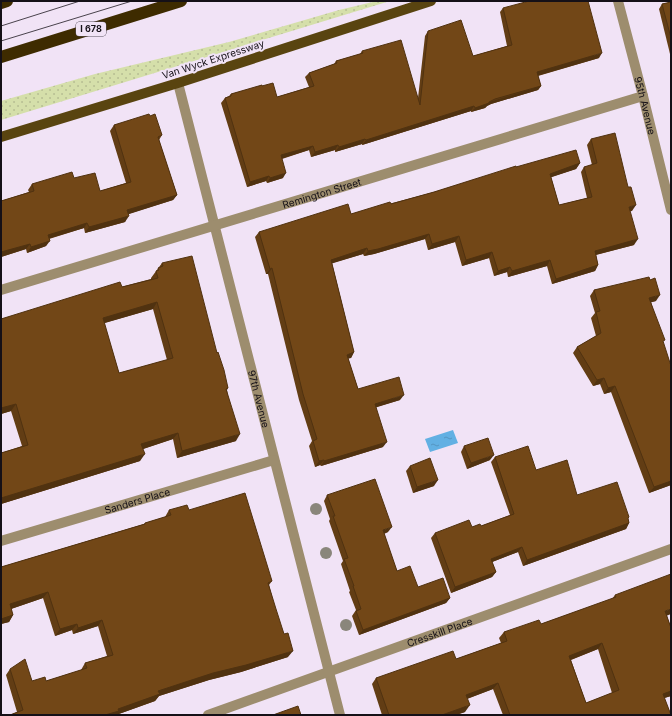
<svg xmlns="http://www.w3.org/2000/svg" width="672" height="716" font-family="Inter,sans-serif">
<style>
.grass{fill:url(#grass-dots)}
.water{fill:url(#water-ripples)}
.lines{fill:none;stroke-linecap:round;stroke-linejoin:round}
.minor{stroke:#9d8d6e;stroke-width:10}
.primary{stroke:#594410;stroke-width:10}
.motorway{stroke:#3e2b00;stroke-width:12}
.tram{stroke:#49424c;stroke-width:1}
.tree{fill:#8a867b}
.wall{fill:#623d14;fill-rule:evenodd}
.shaded-wall{fill:#503210}
.building{fill:#724717;stroke:#503210;fill-rule:evenodd}
.labels{text-anchor:middle;stroke-width:4;stroke-linejoin:round;paint-order:stroke}
.shield{fill:#f1e3f6;stroke:#574f5a;stroke-width:1}
.shield-label{font-size:9px;font-weight:bold;fill:#151017}
.street-label{font-size:10px;fill:#151017;stroke:#f1e3f6}
</style>
<defs>
<pattern id="grass-dots" width="8" height="8" patternUnits="userSpaceOnUse"><rect width="8" height="8" fill="#d5dfaa"/><path d="M2 2h.1M6 6h.1" fill="none" stroke="#b6be92" stroke-width="1.8" stroke-linecap="round"/></pattern>
<pattern id="water-ripples" width="26" height="14" patternUnits="userSpaceOnUse"><rect width="26" height="14" fill="#62b0e3"/><path d="M2 4q2-2 4 0t4 0M15 11q2-2 4 0t4 0" fill="none" stroke="#5496c2"/></pattern>
</defs>
<rect width="100%" height="100%" fill="#f1e3f6"/>
<polygon class="grass" points="377,1 390,1 1,120 1,101 95,74 229,42 339,10"/>
<polygon class="water" points="453,430 458,443 430,452 425,439"/>
<g class="lines">
<g class="minor">
<path id="s1" d="M618,1L643,96L671,210"/>
<path id="s2" d="M178,83L340,715"/>
<path id="s3" d="M1,290L643,96"/>
<path id="s4" d="M1,541L274,460"/>
<path id="s5" d="M208,715L671,549"/>
</g>
<polyline class="primary" points="1,137 178,83 431,1"/>
<g class="motorway">
<polyline points="1,3 7,1"/>
<polyline points="1,57 181,1"/>
</g>
<g class="tram">
<polyline points="1,26 80,1"/>
<polyline points="1,41 132,1"/>
</g>
</g>
<g class="tree">
<circle cx="316" cy="509" r="6"/>
<circle cx="326" cy="553" r="6"/>
<circle cx="346" cy="625" r="6"/>
</g>
<g class="wall">
<polygon points="671,2 671,58 659,9 662,4"/>
<polygon points="503,8 599,58 538,76 541,86 538,90 491,104 487,106 485,108 471,112 471,111 362,145 362,144 335,152 335,150 311,157 309,150 282,159 283,178 267,183 266,181 247,187 221,103 225,98 229,96 231,94 262,86 277,97 309,87 305,77 309,73 334,64 336,61 360,54 362,51 418,98 425,36 428,31 473,56 507,46 500,12"/>
<polygon points="150,116 162,135 159,140 177,195 173,200 128,214 125,222 85,233 84,228 49,239 46,246 27,253 26,249 1,257 1,201 29,192 28,190 32,184 74,178 100,191 126,183 110,131 114,125"/>
<polygon points="591,139 632,211 630,211 634,245 596,255 598,265 595,271 552,284 547,266 508,277 507,272 494,276 489,258 462,266 455,242 428,250 425,239 374,254 364,256 363,254 332,263 354,352 351,358 348,358 358,389 400,400 376,407 383,447 321,466 320,465 315,467 309,446 312,441 299,400 268,274 266,274 255,237 259,232 351,214 434,192 516,167 580,163 576,169 551,177 559,205 587,198 581,172 584,167 592,165 587,145"/>
<path d="M162,263L217,353L228,388L227,390L236,441L177,458L173,439L143,449L140,461L1,504V453L22,446L11,411L1,414V319L151,279V278ZM153,309L167,360L119,373L104,323Z"/>
<polygon points="650,280 656,301 651,302 663,342 671,485 649,493 611,392 604,394 600,384 593,386 573,353 577,347 596,336 591,318 595,313 590,296 594,290"/>
<polygon points="464,446 490,460 467,469 461,452"/>
<polygon points="495,457 536,470 577,495 628,519 629,523 626,529 523,566 518,552 492,562 496,572 492,577 451,593 431,538 435,533 472,527 481,526 510,515 491,462"/>
<polygon points="410,466 434,486 413,493 406,471"/>
<polygon points="327,495 388,532 384,534 397,571 418,587 450,598 446,603 359,635 352,616 356,610 349,592 350,591 341,564 343,561 329,521 330,519 324,501"/>
<polygon points="169,510 189,510 272,581 269,585 288,657 241,672 209,680 159,696 155,701 116,715 10,715 17,712 6,675 10,669 32,681 46,681 81,670 85,663 107,656 98,626 73,634 72,630 55,636 43,598 11,609 13,615 9,622 1,624 1,567 144,524 145,523 165,517"/>
<path d="M615,595L667,616L671,628V696L664,698L671,715H503L493,689L467,699L465,712L456,715H382L372,684L376,678L456,659L501,643L499,638L504,632L541,624L612,599ZM598,649L612,693L586,703L571,660Z"/>
</g>
<g class="shaded-wall">
<polygon points="602,53 599,58 533,77 537,72"/>
<polygon points="541,86 538,90 491,104 487,106 485,108 471,112 475,108 489,102"/>
<polygon points="474,106 471,111 362,145 366,140"/>
<polygon points="365,139 362,144 335,152 339,147"/>
<polygon points="338,145 335,150 311,157 315,152"/>
<polygon points="313,146 309,150 277,160 281,155"/>
<polygon points="580,163 576,169 546,179 550,174"/>
<polygon points="286,173 283,178 267,183 270,178"/>
<polygon points="269,176 266,181 247,187 250,182"/>
<polygon points="177,195 173,200 123,216 127,210"/>
<polygon points="636,205 632,211 625,212 629,207"/>
<polygon points="129,216 125,222 85,233 89,227"/>
<polygon points="87,223 84,228 44,240 48,235"/>
<polygon points="429,234 425,239 374,254 364,256 368,251"/>
<polygon points="459,236 455,242 428,250 432,244"/>
<polygon points="638,239 634,245 591,256 595,251"/>
<polygon points="50,241 46,246 27,253 31,247"/>
<polygon points="30,244 26,249 1,257 1,252"/>
<polygon points="367,248 363,254 327,265 331,260"/>
<polygon points="492,252 489,258 462,266 466,260"/>
<polygon points="550,260 547,266 508,277 512,271"/>
<polygon points="598,265 595,271 552,284 556,279"/>
<polygon points="510,267 507,272 494,276 498,271"/>
<polygon points="272,268 268,274 266,274 270,269"/>
<polygon points="660,295 656,301 645,304 649,298"/>
<polygon points="157,302 153,309 98,325 103,318"/>
<polygon points="354,352 351,358 343,360 347,355"/>
<polygon points="604,378 600,384 593,386 597,380"/>
<polygon points="615,386 611,392 604,394 608,388"/>
<polygon points="404,395 400,400 371,409 375,404"/>
<polygon points="16,404 11,411 1,414 1,408"/>
<polygon points="178,433 173,439 137,451 141,444"/>
<polygon points="240,434 236,441 177,458 182,451"/>
<polygon points="387,442 383,447 321,466 324,461"/>
<polygon points="145,454 140,461 1,504 1,498"/>
<polygon points="494,455 490,460 467,469 471,463"/>
<polygon points="324,460 320,465 315,467 319,461"/>
<polygon points="438,480 434,486 413,493 417,487"/>
<polygon points="671,481 671,485 649,493 654,487"/>
<polygon points="629,523 626,529 523,566 527,560"/>
<polygon points="392,527 388,532 379,535 383,530"/>
<polygon points="522,547 518,552 487,564 491,559"/>
<polygon points="496,572 492,577 451,593 455,587"/>
<polygon points="48,592 43,598 5,611 10,604"/>
<polygon points="450,598 446,603 359,635 363,630"/>
<polygon points="671,609 671,614 661,618 665,611"/>
<polygon points="13,615 9,622 1,624 1,619"/>
<polygon points="102,620 98,626 73,634 78,628"/>
<polygon points="77,624 72,630 55,636 60,629"/>
<polygon points="602,643 598,649 565,662 569,656"/>
<polygon points="293,651 288,657 241,672 209,680 159,696 155,701 116,715 105,715 158,691 213,673"/>
<polygon points="498,683 493,689 461,701 466,695"/>
<polygon points="671,691 671,696 658,700 663,694"/>
<polygon points="470,705 465,712 456,715 442,715"/>
</g>
<g class="building">
<polygon points="529,1 588,1 602,53 537,72 541,86 495,99 489,102 489,103 475,108 474,106 366,140 365,139 339,147 338,145 315,152 313,146 281,155 286,173 270,178 269,176 250,182 225,98 231,96 231,94 262,85 262,86 273,83 277,97 314,86 309,73 337,63 336,61 363,53 362,51 401,40 420,105 428,31 461,20 473,56 512,45 503,8"/>
<polygon points="671,2 671,38 662,4"/>
<polygon points="149,114 150,116 155,114 162,135 158,137 177,195 127,210 129,216 89,227 87,223 48,235 50,241 31,247 30,244 1,252 1,201 34,191 32,184 72,172 74,178 95,173 100,191 131,182 114,125"/>
<polygon points="615,133 628,187 631,187 636,205 629,207 638,239 595,251 598,265 556,279 550,260 512,271 510,267 498,271 492,252 466,260 459,236 432,244 429,234 378,249 368,251 367,248 331,260 354,352 347,355 358,389 399,377 404,395 375,404 387,442 324,461 324,460 319,461 313,441 317,439 303,394 272,268 270,269 259,232 348,204 351,214 390,202 391,204 434,192 516,166 516,167 576,150 580,163 550,174 559,205 592,197 584,167 597,163 591,139"/>
<path d="M192,256L217,353L218,352L224,370L228,388L226,389L240,434L182,451L178,433L141,444L145,454L1,498V453L28,445L16,404L1,408V319L120,282L122,287L158,278L156,271L159,270L158,268L163,266L162,263ZM157,302L173,358L119,373L103,318Z"/>
<polygon points="649,277 650,280 655,278 660,295 649,298 665,340 663,341 671,366 671,481 654,487 615,386 608,388 604,378 597,380 577,347 601,333 596,312 600,311 594,290"/>
<polygon points="488,438 494,455 471,463 464,446"/>
<polygon points="528,446 536,470 567,460 577,495 617,482 629,517 628,518 629,523 527,560 522,547 491,559 496,572 455,587 435,533 469,520 472,527 480,524 481,526 514,514 495,457"/>
<polygon points="430,458 438,480 417,487 410,466"/>
<polygon points="375,479 392,527 383,530 397,571 410,566 418,587 443,578 450,598 363,630 356,611 361,609 353,586 354,586 344,559 348,558 333,516 335,516 327,495"/>
<polygon points="245,493 272,581 268,583 276,609 284,634 288,633 293,651 246,665 213,673 158,691 160,694 118,709 119,711 105,715 10,715 23,710 10,669 25,659 32,681 45,677 46,681 87,668 85,663 113,655 102,620 78,628 77,624 60,629 48,592 10,604 13,615 1,619 1,567 145,524 145,523 171,515 169,510 187,505 189,510"/>
<path d="M671,574V609L665,611L671,628V691L663,694L671,715H510L498,683L466,695L470,705L442,715H389L376,678L453,651L456,659L507,641L504,632L539,620L541,624L616,597L615,595ZM602,643L619,690L586,703L569,656Z"/>
<polygon points="298,706 301,715 273,715"/>
</g>
<g class="labels">
<rect class="shield" x="76" y="22" width="30" height="14" rx="3"/>
<g class="shield-label">
<text x="91" y="32">I 678</text>
</g>
<g class="street-label">
<text transform="translate(213 59) rotate(-18)" y="4">Van Wyck Expressway</text>
<text dy="4" stroke="none"><textPath href="#s1" startOffset="108">95th Avenue</textPath></text>
<text dy="4" stroke="none"><textPath href="#s3" startOffset="335">Remington Street</textPath></text>
<text dy="4" stroke="none"><textPath href="#s2" startOffset="326">97th Avenue</textPath></text>
<text dy="4" stroke="none"><textPath href="#s4" startOffset="142">Sanders Place</textPath></text>
<text dy="4" stroke="none"><textPath href="#s5" startOffset="246">Cresskill Place</textPath></text>
</g>
</g>
<rect width="672" height="716" fill="none" stroke="#151017" stroke-width="4"/>
</svg>
